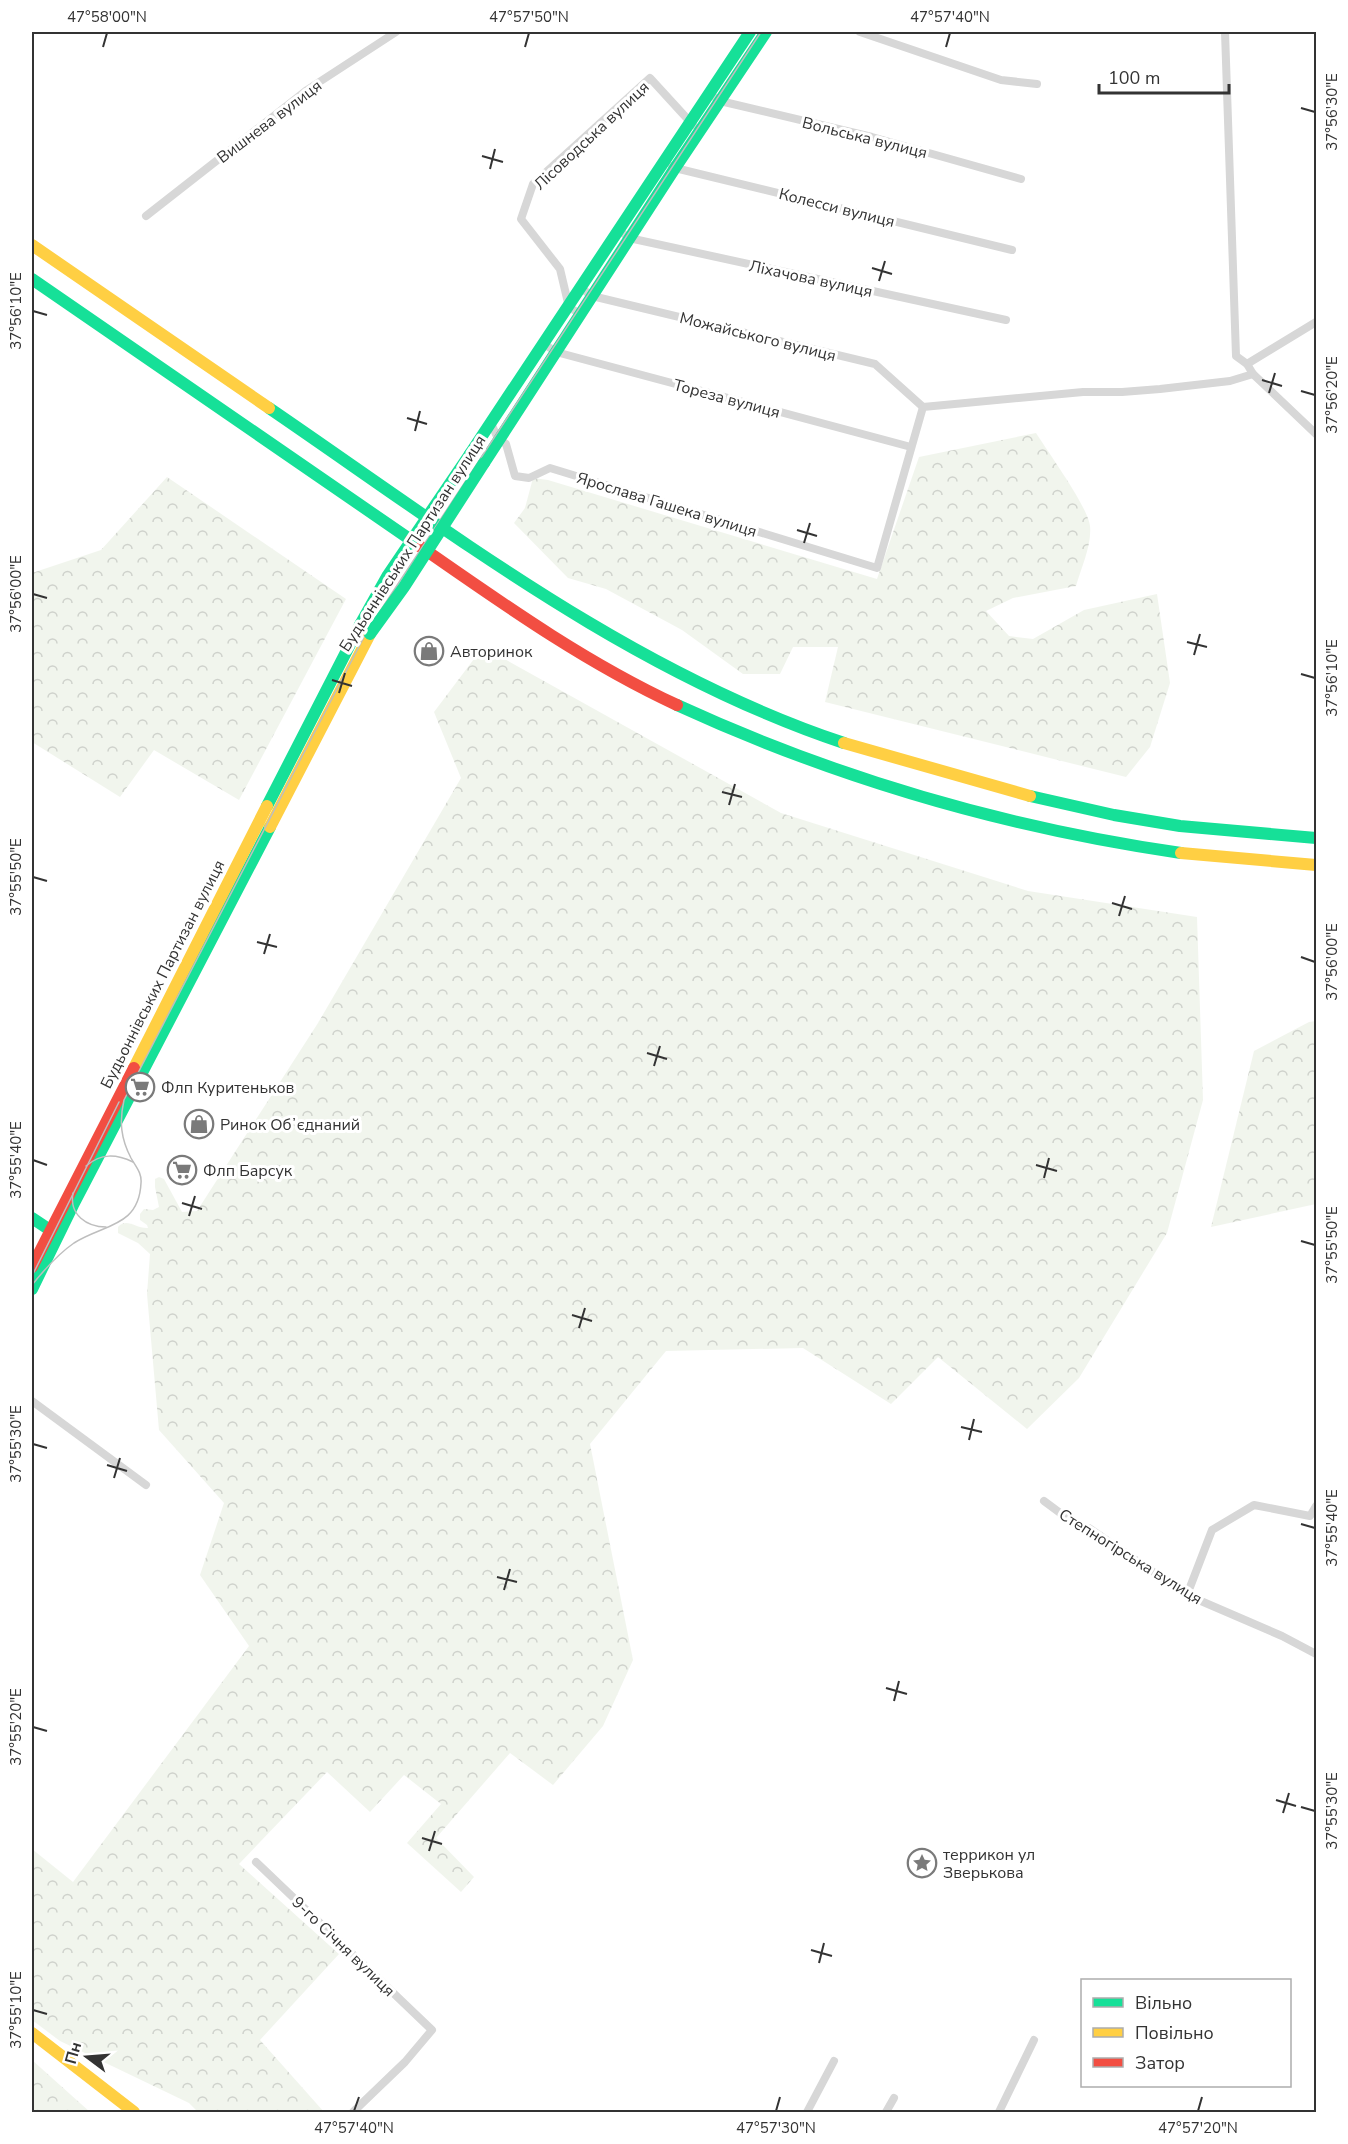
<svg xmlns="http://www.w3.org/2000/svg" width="1348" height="2144" font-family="'Nunito Sans',sans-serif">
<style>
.forest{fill:url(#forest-crowns)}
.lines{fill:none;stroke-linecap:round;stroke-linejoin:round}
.street{stroke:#d7d7d7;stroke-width:8}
.fast{stroke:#16e098;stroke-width:12}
.slow{stroke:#ffcf43;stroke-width:12}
.jam{stroke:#f24e42;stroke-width:12}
.tram{stroke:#bebebe;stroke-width:1.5}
.fast-bridge{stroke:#16e098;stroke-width:12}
.ticks{fill:none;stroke:#333;stroke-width:2}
.labels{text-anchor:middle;stroke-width:6;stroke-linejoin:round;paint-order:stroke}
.street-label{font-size:16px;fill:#333;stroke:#fff}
.poi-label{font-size:16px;fill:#333;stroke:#fff;text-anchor:start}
.neatline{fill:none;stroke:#333;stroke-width:2}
.ticks-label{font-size:15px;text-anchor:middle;fill:#333}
</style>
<defs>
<pattern id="forest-crowns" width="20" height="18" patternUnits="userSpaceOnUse" patternTransform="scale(1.5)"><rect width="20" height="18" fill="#f1f5ed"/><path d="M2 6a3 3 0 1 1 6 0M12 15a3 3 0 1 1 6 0" fill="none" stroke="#cfd2cc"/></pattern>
</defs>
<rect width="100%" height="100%" fill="#fff"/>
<g class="forest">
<path d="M1036,433C1048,452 1088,507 1090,526C1092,545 1081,568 1076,586L1013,598L986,611L1009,636L1033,639L1084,610L1157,594L1170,683L1150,747L1126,777L825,702L838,647H793L780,674H743L682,630L606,589L568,578L514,523L525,508L533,478L548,480L877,579L919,457Z"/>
<polygon points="167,477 346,599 239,800 154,750 120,797 32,742 32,573 101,550"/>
<path d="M483,647L781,813L1028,891L1197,917L1203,1100L1167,1233L1079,1378L1027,1429L938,1357L891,1404L803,1348L666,1351L590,1444L633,1660L603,1726L553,1785L510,1753L436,1838L474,1877L461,1892L407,1843L441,1804L404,1775L370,1812L327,1772L239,1864L339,1954L260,2040L324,2112H198L189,2103L60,2041L32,2020V1849L73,1882L249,1646L200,1575L224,1503L159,1430L147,1294L150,1254L138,1243L118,1233V1227C127,1217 136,1229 148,1228L147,1225L140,1220V1214L144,1209L153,1210L159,1207L155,1187V1179L159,1177L164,1179L182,1212L197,1211L318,1023L461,778L434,712Z"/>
<polygon points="1316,1021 1316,1204 1211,1227 1254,1051 1309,1022"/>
<polygon points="32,2060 90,2112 32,2112"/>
</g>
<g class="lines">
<g class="street">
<polyline points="860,32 1001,80 1037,84"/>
<polyline points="1225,32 1236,356 1247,364"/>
<polyline points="710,94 720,101 872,137 1021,179"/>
<polyline points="672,166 675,168 1012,250"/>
<polyline points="146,216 307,90 396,32"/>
<polyline points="619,230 629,238 1006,320"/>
<polyline points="581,288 592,296 875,364 923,407"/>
<polyline points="580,314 569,307 560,269 521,219 533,184 650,78 693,125"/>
<polyline points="1316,322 1247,364 1253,374 1316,434"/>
<polyline points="544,344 556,352 911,447"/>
<polyline points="491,423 498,439 506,444 515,476 529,478 550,468 877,568 923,407 1083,392 1122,392 1160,389 1230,381 1253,374"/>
<polyline points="32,1401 146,1485"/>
<polyline points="1044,1501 1079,1527 1089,1528 1187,1595 1282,1636 1316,1654"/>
<polyline points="1187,1595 1212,1530 1254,1505 1310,1516 1316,1506"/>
<polyline points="256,1862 432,2030 405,2062 353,2112"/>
<polyline points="807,2112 834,2061"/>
<polyline points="886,2112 894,2098"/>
<polyline points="999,2112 1034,2040"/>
</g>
<g class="fast">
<polyline points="32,279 411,540"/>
<path d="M269,408C452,533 631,672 844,743"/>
<polyline points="470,454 750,32"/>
<polyline points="484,463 675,168 766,32"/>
<path d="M677,705C836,778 1008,828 1181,853"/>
<polyline points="1030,796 1114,815 1180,826 1316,838"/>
<polyline points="267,806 360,625"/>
<polyline points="32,1218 56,1234"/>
<polyline points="32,1289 73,1205 270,827"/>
</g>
<g class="slow">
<polyline points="32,245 269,408"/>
<polyline points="844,743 1030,796"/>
<polyline points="270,827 370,634"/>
<polyline points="1181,853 1316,865"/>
<polyline points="134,1068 267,806"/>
<polyline points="32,2033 134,2112"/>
</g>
<g class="jam">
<path d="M411,540C496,599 582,661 677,705"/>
<polyline points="32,1267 134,1068"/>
</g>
<g class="tram">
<path d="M86,1166C101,1153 116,1154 133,1162"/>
<path d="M73,1193C69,1215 87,1227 106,1227"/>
<polyline points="32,1276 119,1102"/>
<path d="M32,1285C44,1270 58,1254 74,1243C104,1224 139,1227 141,1183C142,1173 136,1167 131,1158C121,1139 119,1122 124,1100L367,631L761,32"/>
</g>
<g class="fast-bridge">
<polyline points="360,625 388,575 470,454"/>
<polyline points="370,634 404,587 484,463"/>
</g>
</g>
<path class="ticks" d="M103,47L107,33M525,47L529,33M946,47L950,33M1301,108L1315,112M482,156L503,162M490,169L495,149M872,268L892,274M879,281L885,261M33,311L47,315M1262,380L1282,386M1301,391L1315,395M1269,393L1275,373M407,418L427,424M415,431L420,411M797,530L817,536M804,543L810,523M33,594L47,598M1187,642L1207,647M1194,655L1200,634M1301,674L1315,678M332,680L352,686M339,693L345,673M722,792L742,797M729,805L735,784M33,877L47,881M1112,903L1132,909M1119,916L1125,896M257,942L277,947M264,954L270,934M1301,957L1315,962M647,1053L667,1059M654,1066L660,1046M33,1160L47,1165M1036,1165L1057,1171M1044,1178L1049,1158M182,1203L202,1209M189,1216L195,1196M1301,1241L1315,1245M572,1315L592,1321M579,1328L585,1308M961,1427L982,1432M969,1440L974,1419M33,1444L47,1448M107,1465L127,1471M114,1478L120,1458M1301,1524L1315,1528M497,1577L517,1582M504,1590L510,1569M886,1688L907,1694M894,1701L899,1681M33,1727L47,1731M1276,1800L1296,1806M1301,1807L1315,1811M1283,1813L1289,1793M422,1838L442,1844M429,1851L435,1831M811,1950L832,1956M819,1963L824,1943M33,2010L47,2014M354,2111L359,2097M776,2111L780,2097M1198,2111L1202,2097"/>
<defs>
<g id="shop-ring" transform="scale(1.5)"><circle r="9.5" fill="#fff" stroke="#7a7a7a" stroke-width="1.5"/><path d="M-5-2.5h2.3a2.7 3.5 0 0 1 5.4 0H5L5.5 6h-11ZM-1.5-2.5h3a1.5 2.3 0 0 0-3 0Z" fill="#7a7a7a"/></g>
<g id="supermarket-ring" transform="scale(1.5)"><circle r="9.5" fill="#fff" stroke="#7a7a7a" stroke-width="1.5"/><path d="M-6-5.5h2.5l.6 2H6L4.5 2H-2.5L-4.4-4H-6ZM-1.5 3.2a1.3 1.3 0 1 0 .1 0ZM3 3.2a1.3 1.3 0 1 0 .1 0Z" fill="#7a7a7a"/></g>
<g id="sight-ring" transform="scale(1.5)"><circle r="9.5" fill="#fff" stroke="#7a7a7a" stroke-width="1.5"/><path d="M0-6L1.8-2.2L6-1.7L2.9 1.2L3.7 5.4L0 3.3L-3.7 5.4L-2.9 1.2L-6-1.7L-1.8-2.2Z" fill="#7a7a7a"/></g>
</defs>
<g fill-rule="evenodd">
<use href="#shop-ring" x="429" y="651"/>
<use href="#supermarket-ring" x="140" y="1087"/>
<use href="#shop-ring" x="199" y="1124"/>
<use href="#supermarket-ring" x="182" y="1170"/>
<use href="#sight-ring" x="922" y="1863"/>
</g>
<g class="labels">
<g class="street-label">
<text transform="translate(269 121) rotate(-37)" y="6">Вишнева вулиця</text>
<text transform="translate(591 135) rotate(-43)" y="6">Лісоводська вулиця</text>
<text transform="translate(865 137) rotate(14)" y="6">Вольська вулиця</text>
<text transform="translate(837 207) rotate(14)" y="6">Колесси вулиця</text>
<text transform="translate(811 278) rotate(12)" y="6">Ліхачова вулиця</text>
<text transform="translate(758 336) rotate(14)" y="6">Можайського вулиця</text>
<text transform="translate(727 398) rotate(15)" y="6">Тореза вулиця</text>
<text transform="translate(667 504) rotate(17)" y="6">Ярослава Гашека вулиця</text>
<text transform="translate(412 543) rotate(-57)" y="6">Будьоннівських Партизан вулиця</text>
<text transform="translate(162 974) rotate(-63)" y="6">Будьоннівських Партизан вулиця</text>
<text transform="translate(1131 1556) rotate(32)" y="6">Степногірська вулиця</text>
<text transform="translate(344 1946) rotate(44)" y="6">9-го Січня вулиця</text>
</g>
<g class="poi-label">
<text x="450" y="657">Авторинок</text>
<text x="161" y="1093">Флп Куритеньков</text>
<text x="220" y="1130">Ринок Обʼєднаний</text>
<text x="203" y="1176">Флп Барсук</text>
<text x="943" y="1860">террикон ул<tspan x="943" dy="18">Зверькова</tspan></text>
</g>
</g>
<rect width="1348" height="2144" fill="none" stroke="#ffffff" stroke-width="66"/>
<rect x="1081" y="1979" width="210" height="108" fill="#ffffff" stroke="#adadad" stroke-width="1.5"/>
<rect x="1093" y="1998" width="30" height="9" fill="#16e098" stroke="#adadad" stroke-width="1.5"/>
<text x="1135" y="2009" font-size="18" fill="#333333">Вільно</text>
<rect x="1093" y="2028" width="30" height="9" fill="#ffcf43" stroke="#adadad" stroke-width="1.5"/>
<text x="1135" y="2039" font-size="18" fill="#333333">Повільно</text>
<rect x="1093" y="2058" width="30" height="9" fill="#f24e42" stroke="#adadad" stroke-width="1.5"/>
<text x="1135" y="2069" font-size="18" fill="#333333">Затор</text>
<g transform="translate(87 2057) rotate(286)" stroke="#ffffff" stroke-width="4.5" paint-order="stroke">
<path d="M0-4.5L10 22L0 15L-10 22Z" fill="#333333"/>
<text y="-9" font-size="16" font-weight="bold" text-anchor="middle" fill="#333333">Пн</text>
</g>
<path d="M1099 84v9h130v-9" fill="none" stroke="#333333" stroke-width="3"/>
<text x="1108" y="84" font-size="18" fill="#333333" stroke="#ffffff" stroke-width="4.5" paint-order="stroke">100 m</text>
<rect x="33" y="33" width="1282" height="2078" class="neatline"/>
<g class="ticks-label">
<text x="107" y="22">47°58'00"N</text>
<text x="529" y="22">47°57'50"N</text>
<text x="950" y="22">47°57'40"N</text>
<text transform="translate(1332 112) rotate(-90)" y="5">37°56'30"E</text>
<text transform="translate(16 311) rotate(-90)" y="5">37°56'10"E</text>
<text transform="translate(1332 395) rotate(-90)" y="5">37°56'20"E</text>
<text transform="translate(16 594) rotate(-90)" y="5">37°56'00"E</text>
<text transform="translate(1332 678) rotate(-90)" y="5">37°56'10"E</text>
<text transform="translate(16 877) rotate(-90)" y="5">37°55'50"E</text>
<text transform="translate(1332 962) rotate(-90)" y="5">37°56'00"E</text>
<text transform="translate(16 1160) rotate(-90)" y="5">37°55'40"E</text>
<text transform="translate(1332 1245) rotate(-90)" y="5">37°55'50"E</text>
<text transform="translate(16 1444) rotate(-90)" y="5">37°55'30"E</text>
<text transform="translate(1332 1528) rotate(-90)" y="5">37°55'40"E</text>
<text transform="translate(16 1727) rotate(-90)" y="5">37°55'20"E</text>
<text transform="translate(1332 1811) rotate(-90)" y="5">37°55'30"E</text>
<text transform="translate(16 2010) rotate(-90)" y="5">37°55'10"E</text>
<text x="354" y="2133">47°57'40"N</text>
<text x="776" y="2133">47°57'30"N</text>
<text x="1198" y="2133">47°57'20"N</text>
</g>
</svg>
